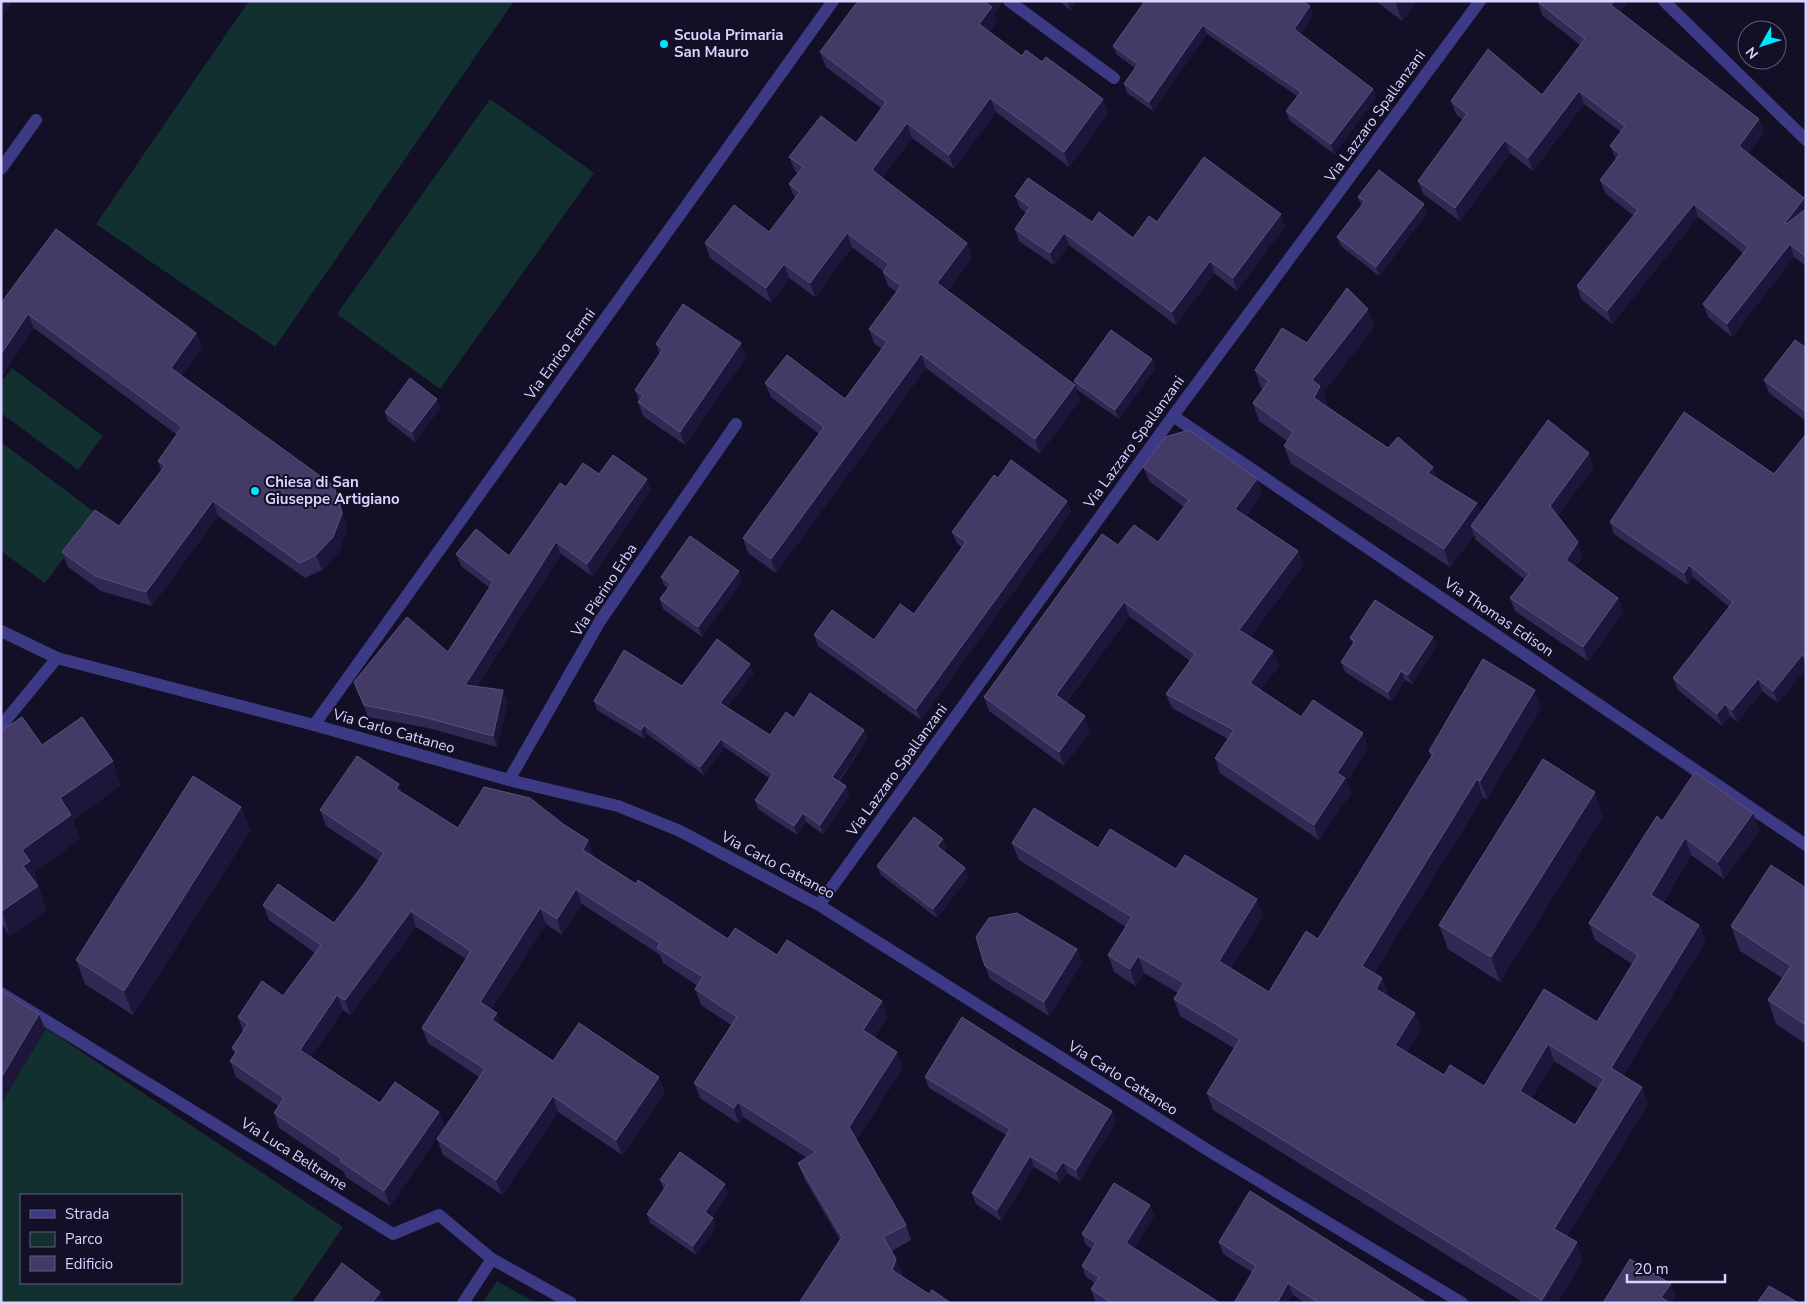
<svg xmlns="http://www.w3.org/2000/svg" width="1807" height="1304" font-family="'Nunito Sans',sans-serif">
<style>
.green{fill:#12302f;fill-rule:evenodd}
.lines{fill:none;stroke-linecap:round;stroke-linejoin:round}
.minor{stroke:#3d3a85;stroke-width:12}
.wall{fill:#312854;fill-rule:evenodd}
.shaded-wall{fill:#1d163a}
.building{fill:#433a66;stroke:#5a527e;fill-rule:evenodd}
.poi-dot{fill:#00e5ff;stroke:#130f26;stroke-width:2}
.labels{text-anchor:middle;stroke-width:4;stroke-linejoin:round;paint-order:stroke}
.poi-label{font-size:15px;font-weight:bold;fill:#d9d4ff;stroke:#130f26;text-anchor:start}
.street-label{font-size:15px;fill:#d9d4ff;stroke:#130f26}
</style>
<rect width="100%" height="100%" fill="#130f26"/>
<g class="green">
<polygon points="249,1 514,1 275,347 96,224"/>
<polygon points="490,99 594,173 440,389 337,314"/>
<polygon points="12,368 103,436 78,470 1,413 1,382"/>
<polygon points="1,442 97,514 45,583 1,551"/>
<path d="M46,1028L343,1227L291,1303H1V1103ZM21,1195H181V1283H21Z"/>
<polygon points="497,1281 536,1303 482,1303"/>
</g>
<g class="lines">
<g class="minor">
<polyline points="1009,1 1114,78"/>
<polyline points="1664,1 1806,140"/>
<polyline points="1,169 36,120"/>
<polyline points="1173,416 1806,845"/>
<polyline points="1,631 57,658 314,725 509,780 618,806 680,831 819,905 1214,1154 1462,1303"/>
<polyline points="314,725 833,1"/>
<polyline points="1,726 57,658"/>
<polyline points="509,780 600,621 736,424"/>
<polyline points="819,905 1173,416 1480,1"/>
<polyline points="1,993 393,1234 439,1215 492,1259 571,1303"/>
<polyline points="463,1303 492,1259"/>
</g>
</g>
<g class="wall">
<polygon points="1059,1 1077,1 1070,10"/>
<polygon points="1145,1 1310,6 1313,15 1300,34 1373,89 1376,98 1334,154 1289,120 1286,111 1297,96 1207,34 1153,111 1127,93 1124,84 1135,68 1117,55 1113,46"/>
<polygon points="1376,1 1416,1 1402,21"/>
<polygon points="1538,1 1627,1 1628,2 1620,12 1759,119 1764,132 1748,153 1806,204 1806,266 1794,257 1732,337 1708,317 1703,304 1743,253 1698,217 1612,324 1581,299 1577,286 1634,216 1605,193 1600,180 1616,159 1610,146 1621,132 1584,104 1533,171 1510,153 1460,221 1423,194 1418,181 1463,120 1456,114 1451,101 1542,95 1580,45 1542,15 1538,2"/>
<polygon points="1001,4 994,13 997,21 989,32 1022,56 1108,113 1069,167 996,112 954,169 912,138 882,178 967,243 972,258 947,291 1080,400 1040,454 926,368 776,573 748,553 743,538 819,434 771,397 765,383 845,399 882,349 874,343 869,329 896,292 888,286 883,272 883,271 852,247 815,297 789,278 771,303 710,258 705,243 769,232 795,199 789,184 798,173 795,171 789,157 856,143 881,108 826,67 820,52"/>
<polygon points="1015,196 1092,222 1133,238 1157,222 1285,226 1237,291 1214,273 1176,325 1069,245 1054,265 1019,241 1015,229 1026,213 1020,208"/>
<polygon points="1358,197 1427,213 1379,276 1341,246 1337,237 1362,206"/>
<polygon points="1,303 196,333 202,348 181,376 340,501 347,528 339,552 322,570 305,578 218,516 152,606 101,591 68,567 62,552 119,526 161,470 158,461 177,435 34,328 1,377"/>
<polygon points="1368,309 1374,327 1323,393 1327,404 1326,406 1388,448 1433,467 1437,478 1477,503 1481,513 1594,467 1557,516 1583,556 1575,567 1618,598 1623,612 1588,661 1515,611 1510,598 1525,580 1476,540 1474,535 1450,567 1291,464 1284,446 1287,441 1259,421 1253,403 1263,389 1261,388 1255,370 1307,343"/>
<polygon points="656,344 746,357 685,445 643,416 638,402 639,401 635,390 660,355"/>
<polygon points="1806,348 1806,421 1769,393 1764,380"/>
<polygon points="1152,359 1155,368 1119,419 1077,390 1074,381"/>
<polygon points="437,399 440,408 415,442 388,421 385,412"/>
<polygon points="1806,434 1806,668 1778,703 1762,691 1737,722 1730,716 1722,726 1678,690 1673,678 1729,607 1693,577 1688,585 1614,534 1610,522 1774,474"/>
<polygon points="1143,467 1262,493 1246,516 1298,551 1303,566 1250,637 1273,651 1279,666 1260,690 1301,717 1368,748 1346,781 1351,793 1319,840 1220,773 1215,758 1228,739 1172,708 1166,694 1190,661 1129,616 1066,703 1090,731 1064,766 989,711 984,697 1118,545 1158,542 1184,507 1149,481"/>
<polygon points="998,478 1067,501 1071,512 921,720 818,646 814,635 874,640 914,614 962,548 957,543 952,532"/>
<polygon points="566,487 651,490 592,576 561,554 476,687 503,690 508,702 497,747 428,728 368,717 354,682 448,652 490,588 461,566 456,554 509,556"/>
<polygon points="661,577 742,580 702,637 663,609 660,599 668,588 664,586"/>
<polygon points="1433,637 1436,646 1412,684 1405,680 1391,701 1345,672 1341,662 1353,644 1350,638"/>
<polygon points="754,673 727,707 770,735 794,718 864,730 867,739 839,782 846,786 849,795 823,834 806,822 797,835 758,809 755,800 769,778 724,747 704,775 647,734 644,739 597,710 594,701"/>
<path d="M1541,707L1487,799L1483,797L1374,973L1382,978L1388,995V997L1415,1013L1421,1030L1407,1052L1444,1075L1484,1086L1544,989L1597,1022L1632,964L1595,940L1589,923L1662,821L1753,813L1759,831L1724,879L1691,855L1663,903L1699,925L1705,942L1623,1075L1642,1087L1648,1104L1567,1236L1583,1260L1557,1303H1524L1213,1110L1207,1093L1234,1048L1180,1016L1174,999L1178,993L1144,973L1136,986L1114,972L1108,955L1126,927L1019,860L1012,843L1098,848L1176,869L1257,899L1263,916L1231,968L1269,992L1318,939L1431,758L1429,751ZM1554,1061L1598,1089L1575,1125L1532,1098Z"/>
<polygon points="1,731 42,745 121,785 73,820 80,839 34,872 46,910 10,936 1,923"/>
<polygon points="399,784 402,792 458,828 594,856 593,857 636,884 728,939 777,955 887,1017 874,1037 903,1068 856,1140 906,1225 911,1240 892,1251 902,1274 901,1276 929,1294 951,1303 799,1303 840,1240 804,1178 798,1163 807,1158 743,1117 739,1124 700,1098 694,1083 731,1025 701,1005 695,989 698,986 663,963 660,955 582,904 562,935 546,924 491,1009 502,1027 553,1061 665,1092 622,1155 558,1112 502,1195 443,1155 437,1139 479,1077 428,1043 422,1028 466,959 416,927 350,1015 343,1010 311,1057 380,1103 439,1112 444,1127 390,1206 346,1177 344,1172 279,1128 274,1113 278,1106 236,1077 230,1061 235,1054 232,1048 243,1031 238,1017 283,996 315,953 269,920 263,905 334,923 365,882 379,861 326,826 320,810"/>
<polygon points="241,807 250,831 133,1015 85,984 76,960"/>
<polygon points="1603,816 1500,982 1448,949 1439,925"/>
<polygon points="943,839 946,848 944,851 965,868 968,877 937,918 881,875 877,866"/>
<polygon points="1806,888 1806,1044 1776,1024 1768,1000 1782,978 1740,951 1731,926"/>
<polygon points="1077,949 1082,963 1049,1016 990,979 985,966"/>
<polygon points="1013,1050 1112,1111 1116,1122 1080,1181 1067,1173 1060,1183 1034,1167 1001,1221 976,1204 972,1193 1006,1135 929,1088 925,1077"/>
<polygon points="660,1180 728,1193 712,1217 713,1218 716,1227 696,1255 650,1223 647,1214 664,1190"/>
<polygon points="1150,1205 1154,1216 1134,1248 1220,1303 1098,1303 1095,1301 1091,1289 1095,1283 1086,1277 1082,1266 1092,1249 1086,1245 1082,1234"/>
<polygon points="1219,1242 1427,1303 1305,1303 1293,1295 1252,1272 1223,1254"/>
</g>
<g class="shaded-wall">
<polygon points="1,1 13,1 1,18"/>
<polygon points="987,1 1002,1 1001,4 994,13 997,21 984,39 979,24 986,3"/>
<polygon points="1067,1 1077,1 1070,10"/>
<polygon points="1395,1 1416,1 1402,21"/>
<polygon points="1614,1 1627,1 1628,2 1616,18 1611,5"/>
<polygon points="1310,6 1313,15 1298,39 1294,29"/>
<polygon points="1203,25 1207,34 1153,111 1149,102"/>
<polygon points="1373,89 1376,98 1334,154 1331,144"/>
<polygon points="1579,91 1584,104 1533,171 1528,158"/>
<polygon points="990,98 996,112 954,169 949,155"/>
<polygon points="1103,99 1108,113 1069,167 1064,152"/>
<polygon points="1759,119 1764,132 1744,159 1739,146"/>
<polygon points="907,123 912,138 877,184 872,170"/>
<polygon points="1505,140 1510,153 1460,221 1455,208"/>
<polygon points="1804,198 1806,204 1806,214 1789,236 1785,223"/>
<polygon points="1424,204 1427,213 1379,276 1376,267"/>
<polygon points="1694,204 1698,217 1612,324 1607,311"/>
<polygon points="1281,214 1285,226 1237,291 1233,278"/>
<polygon points="847,233 852,247 815,297 810,283"/>
<polygon points="1064,233 1069,245 1054,265 1050,253"/>
<polygon points="967,243 972,258 942,297 937,283"/>
<polygon points="1790,244 1794,257 1732,337 1727,324"/>
<polygon points="1210,261 1214,273 1176,325 1172,312"/>
<polygon points="784,264 789,278 771,303 766,288"/>
<polygon points="1368,309 1374,327 1323,393 1327,404 1320,416 1314,398 1312,380"/>
<polygon points="28,314 34,328 1,377 1,354"/>
<polygon points="196,333 202,348 176,383 171,368"/>
<polygon points="741,343 746,357 685,445 680,432"/>
<polygon points="921,354 926,368 776,573 771,559"/>
<polygon points="1152,359 1155,368 1119,419 1115,410"/>
<polygon points="1075,385 1080,400 1040,454 1035,439"/>
<polygon points="437,399 440,408 415,442 412,432"/>
<polygon points="1589,453 1594,467 1555,519 1550,506"/>
<polygon points="1433,467 1439,485 1428,473"/>
<polygon points="647,479 651,490 592,576 587,564"/>
<polygon points="1257,479 1262,493 1240,523 1235,509"/>
<polygon points="334,486 340,501 347,528 339,552 322,570 316,555"/>
<polygon points="213,501 218,516 152,606 146,592"/>
<polygon points="1067,501 1071,512 921,720 916,709"/>
<polygon points="1477,503 1484,521 1471,526 1474,535 1450,567 1444,549"/>
<polygon points="556,542 561,554 469,697 465,685"/>
<polygon points="1578,542 1583,556 1571,574 1566,560"/>
<polygon points="1298,551 1303,566 1245,644 1239,630"/>
<polygon points="1689,565 1693,577 1688,585 1684,573"/>
<polygon points="739,571 742,580 702,637 698,627"/>
<polygon points="1618,598 1623,612 1588,661 1583,647"/>
<polygon points="1124,602 1129,616 1061,709 1056,695"/>
<polygon points="1433,637 1436,646 1412,684 1408,675"/>
<polygon points="1273,651 1279,666 1255,697 1250,683"/>
<polygon points="1802,655 1806,665 1806,668 1778,703 1773,691"/>
<polygon points="750,664 754,673 723,712 720,703"/>
<polygon points="1401,671 1405,680 1391,701 1388,692"/>
<polygon points="1758,679 1762,691 1737,722 1732,710"/>
<polygon points="503,690 508,702 497,747 493,736"/>
<polygon points="1535,690 1541,707 1487,799 1480,781"/>
<polygon points="1725,704 1730,716 1722,726 1717,714"/>
<polygon points="1085,716 1090,731 1064,766 1059,752"/>
<polygon points="644,725 647,734 644,739 641,730"/>
<polygon points="864,730 867,739 835,786 832,777"/>
<polygon points="1363,733 1368,748 1346,781 1351,793 1319,840 1314,825 1337,773"/>
<polygon points="721,739 724,747 704,775 700,767"/>
<polygon points="113,761 121,785 73,820 80,839 34,872 46,910 10,936 2,911 23,866 22,850 60,798"/>
<polygon points="1477,779 1483,797 1368,983 1362,966"/>
<polygon points="399,784 405,800 396,789"/>
<polygon points="846,786 849,795 823,834 820,825"/>
<polygon points="1595,792 1603,816 1500,982 1491,957"/>
<polygon points="241,807 250,831 133,1015 124,991"/>
<polygon points="803,813 806,822 797,835 794,826"/>
<polygon points="1753,813 1759,831 1724,879 1718,862"/>
<polygon points="1685,838 1691,855 1657,912 1651,895"/>
<polygon points="943,839 946,848 940,856 937,846"/>
<polygon points="588,840 594,856 588,865 583,850"/>
<polygon points="965,868 968,877 937,918 933,909"/>
<polygon points="576,889 582,904 562,935 557,919"/>
<polygon points="1257,899 1263,916 1225,978 1219,961"/>
<polygon points="540,908 546,924 486,1017 480,1002"/>
<polygon points="411,911 416,927 350,1015 345,1000"/>
<polygon points="1699,925 1705,942 1617,1085 1611,1068"/>
<polygon points="1077,949 1082,963 1049,1016 1044,1002"/>
<polygon points="1138,956 1144,973 1136,986 1130,969"/>
<polygon points="1382,978 1388,995 1382,1007 1376,989"/>
<polygon points="337,995 343,1010 306,1065 300,1050"/>
<polygon points="882,1001 887,1017 869,1046 863,1030"/>
<polygon points="497,1013 502,1028 492,1020"/>
<polygon points="1415,1013 1421,1030 1401,1062 1395,1045"/>
<polygon points="39,1014 45,1029 1,1103 1,1078"/>
<polygon points="1548,1044 1554,1061 1526,1108 1520,1091"/>
<polygon points="897,1052 903,1068 855,1143 849,1127"/>
<polygon points="659,1077 665,1092 622,1155 616,1140"/>
<polygon points="1642,1087 1648,1104 1561,1246 1554,1229"/>
<polygon points="553,1096 558,1112 502,1195 496,1180"/>
<polygon points="738,1102 743,1117 739,1124 734,1108"/>
<polygon points="1112,1111 1116,1122 1080,1181 1076,1170"/>
<polygon points="439,1112 444,1127 390,1206 384,1191"/>
<polygon points="1030,1156 1034,1167 1001,1221 997,1210"/>
<polygon points="1063,1162 1067,1173 1060,1183 1056,1172"/>
<polygon points="725,1184 728,1193 709,1221 705,1212"/>
<polygon points="1150,1205 1154,1216 1130,1254 1126,1243"/>
<polygon points="713,1218 716,1227 696,1255 693,1246"/>
<polygon points="1577,1242 1583,1260 1557,1303 1542,1303 1542,1300"/>
<polygon points="896,1259 902,1274 898,1285 892,1270"/>
<polygon points="1288,1283 1293,1295 1288,1303 1277,1303"/>
<polygon points="1671,1284 1676,1297 1672,1303 1663,1303 1661,1297"/>
<polygon points="380,1292 384,1301 383,1303 372,1303"/>
</g>
<g class="building">
<polygon points="858,1 987,1 986,3 992,7 979,24 1022,56 1026,50 1042,62 1046,57 1103,99 1064,152 990,98 949,155 907,123 872,170 967,243 937,283 1075,385 1035,439 921,354 771,559 743,538 824,427 765,383 787,355 845,399 887,342 869,329 901,286 883,272 889,264 847,233 810,283 784,264 766,288 705,243 734,205 769,232 800,192 789,184 803,167 789,157 821,116 856,143 886,102 820,52"/>
<polygon points="1145,1 1303,1 1310,6 1294,29 1373,89 1331,144 1286,111 1301,92 1203,25 1149,102 1124,84 1138,64 1113,46"/>
<polygon points="1538,1 1614,1 1611,5 1759,119 1739,146 1804,198 1785,223 1786,224 1806,209 1806,257 1790,244 1727,324 1703,304 1748,247 1694,204 1607,311 1577,286 1638,210 1600,180 1620,154 1610,146 1625,126 1579,91 1528,158 1505,140 1455,208 1418,181 1467,114 1451,101 1488,49 1542,95 1585,39 1538,2"/>
<polygon points="1204,157 1281,214 1233,278 1210,261 1172,312 1064,233 1050,253 1015,229 1030,207 1015,196 1028,178 1092,222 1099,212 1133,238 1149,216 1157,222"/>
<polygon points="1379,170 1424,204 1376,267 1337,237 1365,201 1358,197"/>
<polygon points="56,229 196,333 171,368 334,486 342,513 333,537 316,555 300,563 213,501 146,592 95,576 62,552 95,510 119,526 165,466 158,461 182,427 28,314 1,354 1,303"/>
<polygon points="1347,288 1368,309 1312,380 1320,386 1314,398 1388,448 1398,437 1433,467 1428,473 1477,503 1444,549 1284,446 1293,432 1253,403 1269,381 1255,370 1282,328 1307,343"/>
<polygon points="683,304 741,343 680,432 638,402 643,396 635,390 663,349 656,344"/>
<polygon points="1111,330 1152,359 1115,410 1074,381"/>
<polygon points="1795,340 1806,348 1806,412 1764,380"/>
<polygon points="410,378 437,399 412,432 385,412"/>
<polygon points="1684,412 1774,474 1806,434 1806,658 1802,655 1773,691 1758,679 1732,710 1725,704 1717,714 1673,678 1733,602 1689,565 1684,573 1610,522"/>
<polygon points="1548,420 1589,453 1550,506 1578,542 1566,560 1618,598 1583,647 1510,598 1529,574 1471,526"/>
<polygon points="1189,430 1257,479 1235,509 1298,551 1239,630 1273,651 1250,683 1301,717 1313,700 1363,733 1337,773 1345,778 1314,825 1215,758 1234,730 1166,694 1195,654 1124,602 1056,695 1085,716 1059,752 984,697 1102,534 1118,545 1134,525 1158,542 1189,500 1143,467 1165,437"/>
<polygon points="613,455 647,479 587,564 556,542 465,685 503,690 493,736 424,717 364,705 354,682 407,617 448,652 493,582 456,554 476,529 509,556 560,483 566,487 583,463 599,474"/>
<polygon points="1011,460 1067,501 916,709 814,635 832,610 874,640 900,604 914,614 966,542 952,532 994,475 998,478"/>
<polygon points="690,536 739,571 698,627 660,599 671,584 661,577"/>
<polygon points="1375,600 1433,637 1408,675 1401,671 1388,692 1341,662 1355,641 1350,638"/>
<polygon points="717,639 750,664 720,703 770,735 786,712 794,718 810,693 864,730 832,777 846,786 820,825 803,813 794,826 755,800 773,774 721,739 700,767 644,725 641,730 594,701 624,650 682,686"/>
<path d="M1483,659L1535,690L1480,781L1477,779L1362,966L1382,978L1376,989L1415,1013L1395,1045L1444,1075L1450,1065L1484,1086L1544,989L1597,1022L1638,955L1589,923L1657,816L1662,821L1695,772L1753,813L1718,862L1685,838L1651,895L1699,925L1611,1068L1642,1087L1554,1229L1577,1242L1542,1300L1207,1093L1240,1039L1174,999L1184,983L1138,956L1130,969L1108,955L1132,917L1012,843L1034,808L1098,848L1110,829L1176,869L1185,855L1257,899L1219,961L1269,992L1306,931L1318,939L1433,754L1429,751ZM1548,1044L1604,1079L1575,1125L1520,1091Z"/>
<polygon points="22,717 42,745 82,717 113,761 60,798 71,815 22,850 30,861 23,866 38,886 2,911 1,731"/>
<polygon points="357,756 399,784 396,789 458,828 484,787 530,798 563,824 588,840 583,850 636,884 638,880 728,939 735,928 777,955 787,940 882,1001 863,1030 897,1052 849,1127 906,1225 883,1237 896,1259 892,1270 929,1294 932,1290 951,1303 799,1303 842,1237 798,1163 816,1152 738,1102 734,1108 694,1083 737,1017 695,989 703,977 657,948 660,943 576,889 557,919 540,908 480,1002 497,1013 492,1020 553,1061 579,1023 659,1077 616,1140 553,1096 496,1180 437,1139 485,1069 422,1028 471,951 411,911 345,1000 337,995 300,1050 380,1103 395,1082 439,1112 384,1191 340,1161 342,1159 274,1113 284,1098 230,1061 237,1051 232,1048 248,1024 238,1017 262,981 283,996 321,945 263,905 278,884 334,923 365,882 384,853 320,810"/>
<polygon points="1543,759 1595,792 1491,957 1439,925"/>
<polygon points="193,776 241,807 124,991 76,960"/>
<polygon points="914,817 943,839 937,846 965,868 933,909 877,866"/>
<polygon points="1771,865 1806,888 1806,1025 1768,1000 1791,966 1731,926"/>
<polygon points="1017,913 1077,949 1044,1002 985,966 976,937 989,918"/>
<polygon points="2,991 39,1014 1,1078 1,992"/>
<polygon points="962,1017 1013,1050 1112,1111 1076,1170 1063,1162 1056,1172 1030,1156 997,1210 972,1193 1010,1129 925,1077"/>
<polygon points="680,1152 725,1184 705,1212 713,1218 693,1246 647,1214 667,1185 660,1180"/>
<polygon points="1114,1183 1150,1205 1126,1243 1220,1303 1112,1303 1091,1289 1099,1277 1082,1266 1096,1243 1082,1234"/>
<polygon points="1250,1191 1427,1303 1319,1303 1288,1283 1277,1303 1234,1303 1256,1266 1219,1242"/>
<polygon points="1630,1259 1671,1284 1661,1297 1670,1303 1603,1303"/>
<polygon points="342,1263 380,1292 372,1303 317,1303 314,1301"/>
<polygon points="1769,1286 1797,1302 1757,1303"/>
</g>
<g class="poi-dot">
<circle cx="664" cy="44" r="5"/>
<circle cx="255" cy="491" r="5"/>
</g>
<g class="labels">
<g class="poi-label">
<text x="674" y="40">Scuola Primaria<tspan x="674" dy="17">San Mauro</tspan></text>
<text x="265" y="487">Chiesa di San<tspan x="265" dy="17">Giuseppe Artigiano</tspan></text>
</g>
<g class="street-label">
<text transform="translate(1375 116) rotate(-54)" y="5">Via Lazzaro Spallanzani</text>
<text transform="translate(560 354) rotate(-54)" y="5">Via Enrico Fermi</text>
<text transform="translate(1134 442) rotate(-54)" y="5">Via Lazzaro Spallanzani</text>
<text transform="translate(604 590) rotate(-57)" y="5">Via Pierino Erba</text>
<text transform="translate(1499 617) rotate(34)" y="5">Via Thomas Edison</text>
<text transform="translate(394 731) rotate(16)" y="5">Via Carlo Cattaneo</text>
<text transform="translate(897 770) rotate(-54)" y="5">Via Lazzaro Spallanzani</text>
<text transform="translate(778 865) rotate(28)" y="5">Via Carlo Cattaneo</text>
<text transform="translate(1123 1078) rotate(32)" y="5">Via Carlo Cattaneo</text>
<text transform="translate(294 1154) rotate(32)" y="5">Via Luca Beltrame</text>
</g>
</g>
<rect width="1807" height="1304" fill="none" stroke="#d9d4ff" stroke-width="5"/>
<rect x="20" y="1194" width="162" height="90" fill="#130f26" stroke="#625e7d"/>
<rect x="30" y="1210" width="25" height="8" fill="#3d3a85" stroke="#625e7d"/>
<text x="65" y="1219" font-size="15" fill="#d9d4ff">Strada</text>
<rect x="30" y="1232" width="25" height="15" fill="#12302f" stroke="#625e7d"/>
<text x="65" y="1244" font-size="15" fill="#d9d4ff">Parco</text>
<rect x="30" y="1256" width="25" height="15" fill="#433a66" stroke="#625e7d"/>
<text x="65" y="1269" font-size="15" fill="#d9d4ff">Edificio</text>
<g transform="translate(1762 45) rotate(231)"><circle r="24" fill="#130f26" stroke="#625e7d"/>
<path d="M0-4L9 19L0 12L-9 19Z" fill="#00e5ff"/>
<text y="-8" font-size="14" font-weight="bold" text-anchor="middle" fill="#d9d4ff">N</text>
</g>
<path d="M1627 1274v8h98v-8" fill="none" stroke="#d9d4ff" stroke-width="2.5"/>
<text x="1634" y="1274" font-size="15" fill="#d9d4ff" stroke="#130f26" stroke-width="4" paint-order="stroke">20 m</text>
</svg>
